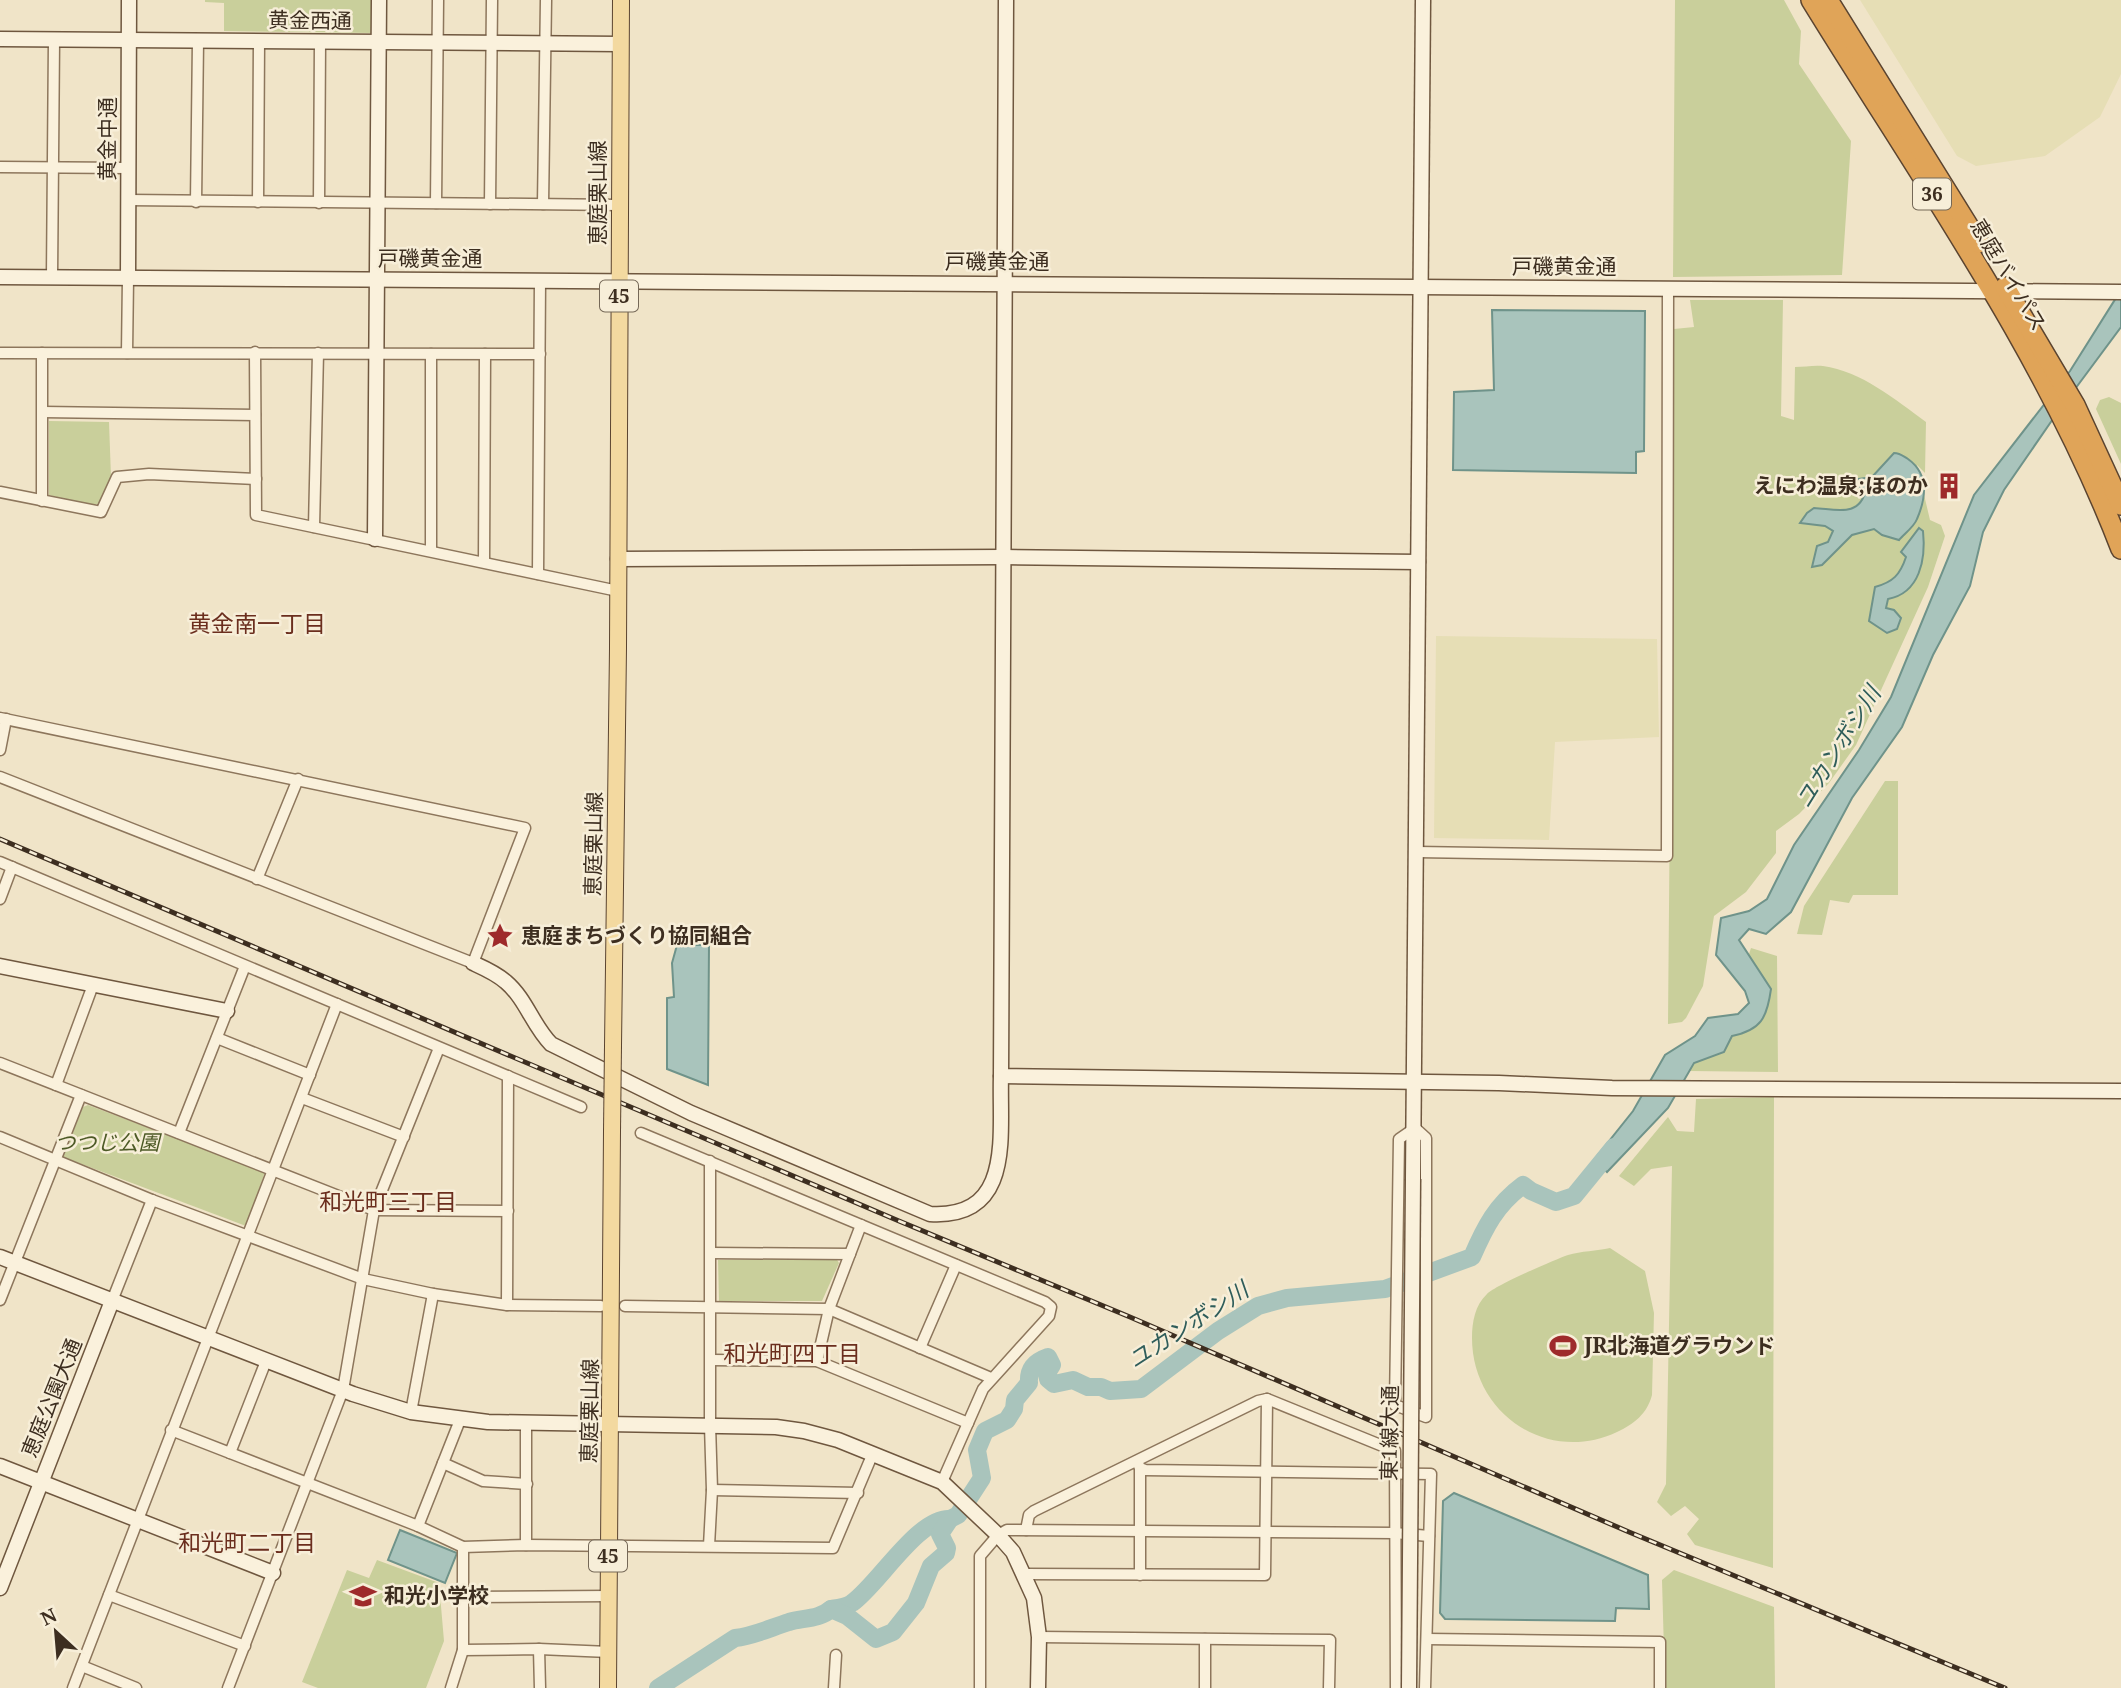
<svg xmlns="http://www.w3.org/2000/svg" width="2121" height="1688" font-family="'Noto Serif','Noto Sans JP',serif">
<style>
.farmland{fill:#e6deb5}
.green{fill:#c9cf9b}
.water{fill:#a9c4bc;stroke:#6f938a;stroke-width:2}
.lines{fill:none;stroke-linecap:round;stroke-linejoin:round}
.river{stroke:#a9c4bc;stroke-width:18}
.street-casing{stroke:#8d765c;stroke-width:13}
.secondary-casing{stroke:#6f573f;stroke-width:17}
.primary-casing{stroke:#5b4430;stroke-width:18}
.highway-casing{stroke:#5b4430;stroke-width:22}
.street{stroke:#faf1dc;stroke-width:10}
.secondary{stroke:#faf1dc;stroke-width:14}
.primary{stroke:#f3d9a0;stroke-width:16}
.highway{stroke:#e0a458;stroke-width:19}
.rail-casing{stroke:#3d2e20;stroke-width:5}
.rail{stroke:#f7eed8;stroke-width:2.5;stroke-dasharray:8;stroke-linecap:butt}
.secondary-bridge-casing{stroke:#6f573f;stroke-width:17;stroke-linecap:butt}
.primary-bridge-casing{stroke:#5b4430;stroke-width:18;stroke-linecap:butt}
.secondary-bridge{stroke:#faf1dc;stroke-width:14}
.primary-bridge{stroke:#f3d9a0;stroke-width:16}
.labels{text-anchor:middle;stroke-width:5;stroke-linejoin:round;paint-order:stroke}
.shield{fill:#f7eed8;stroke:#756857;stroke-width:2}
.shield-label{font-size:19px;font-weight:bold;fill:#3d2e20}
.street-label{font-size:21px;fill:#3d2e20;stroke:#f7eed8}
.poi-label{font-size:21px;font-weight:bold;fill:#3d2e20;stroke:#f7eed8;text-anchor:start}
.park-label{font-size:21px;font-style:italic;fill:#4d5a26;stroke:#f7eed8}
.neighbourhood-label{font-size:23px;fill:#6b2e1e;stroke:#f7eed8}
.water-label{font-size:23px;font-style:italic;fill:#2f5d5a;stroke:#f7eed8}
</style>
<rect width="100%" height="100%" fill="#f0e4c8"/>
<g class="farmland">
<polygon points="1860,0 2121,0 2121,74 2100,117 2045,156 1976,166 1957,156"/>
<polygon points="1436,636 1657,639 1659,737 1555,742 1549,840 1434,838"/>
</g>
<g class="green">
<polygon points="205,0 372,0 372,33 224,31 224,3 205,2"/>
<polygon points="1675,0 1784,0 1801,31 1799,64 1851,141 1842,275 1673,277"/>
<path d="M1690,300H1783L1781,416L1794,420L1795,367C1804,367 1814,365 1823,366C1861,371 1896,400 1926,422L1925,473L1917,465L1930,520L1941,525L1945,536L1928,587L1856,745L1829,783L1799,814L1776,831V853L1746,892L1714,916L1703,986L1686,1018L1682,1022L1668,1024L1674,329L1694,327Z"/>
<polygon points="2109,397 2121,403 2121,464 2096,409 2100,400"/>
<polygon points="49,421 109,422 111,477 101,502 93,506 49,495"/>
<polygon points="1885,781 1898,781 1898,895 1853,895 1849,903 1830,900 1822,935 1797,934 1804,906"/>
<polygon points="1751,948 1777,956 1778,1072 1689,1071 1694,1063 1724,1052 1732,1036 1771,989 1748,957"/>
<polygon points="1774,1097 1773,1568 1695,1545 1687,1534 1699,1519 1685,1506 1671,1516 1657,1502 1666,1484 1672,1166 1651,1169 1634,1186 1619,1176 1668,1117 1677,1131 1694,1132 1696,1099"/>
<polygon points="88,1105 265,1172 246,1226 63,1157 83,1107"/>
<path d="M1610,1248L1645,1271L1654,1313L1652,1395C1647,1414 1634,1424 1617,1432C1547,1465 1472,1413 1472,1338C1472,1322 1475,1305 1487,1294C1496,1285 1554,1260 1568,1255C1581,1251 1597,1251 1610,1248Z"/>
<polygon points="836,1258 839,1263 822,1301 719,1301 718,1260"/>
<polygon points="377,1560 439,1583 444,1641 426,1688 318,1688 302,1682 347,1570 369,1578"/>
<polygon points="1674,1570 1774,1607 1775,1688 1665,1688 1662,1580"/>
</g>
<g class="water">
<path d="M2121,290V327L2055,416L2004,490L1983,532L1970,586L1933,655L1902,727L1852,798L1791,912L1766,934L1749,929L1739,940L1771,989C1767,1018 1761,1030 1732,1036L1724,1052L1694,1063L1668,1108L1607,1172L1594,1160L1633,1111L1665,1055L1695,1036L1708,1018L1738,1014L1749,1003L1745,991L1716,955L1721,918L1749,911L1767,899L1794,845L1859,750L1891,697L1974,495L2070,371Z"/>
<polygon points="1492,310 1645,311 1644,451 1636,452 1636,473 1453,470 1454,392 1494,390"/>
<path d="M1894,453C1900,453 1903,456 1908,459C1929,474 1926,498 1917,519C1914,527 1904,534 1899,540L1882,535L1874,529L1852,535L1822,565L1812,567L1817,546L1828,542L1833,531L1825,526L1800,523L1807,513L1814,508C1836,509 1860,518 1866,489H1860L1858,479L1872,477Z"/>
<path d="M1919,528L1923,531C1926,559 1920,593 1888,599L1886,608L1894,610L1901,618L1897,629L1887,633L1869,621L1875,587C1893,582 1900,575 1906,557L1901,552Z"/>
<polygon points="677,945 709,945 708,1085 667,1069 667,998 674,997 672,963"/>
<polygon points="1454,1493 1648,1575 1649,1609 1616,1608 1615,1621 1445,1619 1440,1613 1443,1501"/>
<polygon points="400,1530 457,1553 445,1583 388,1560"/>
</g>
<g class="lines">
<g class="river">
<path d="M831,1609C838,1608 847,1607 852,1603C878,1585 918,1517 950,1519"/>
<path d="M658,1688L735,1638C754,1636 770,1628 789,1622C803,1618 820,1619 831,1609L847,1616L876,1639L893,1632L916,1603L931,1566L946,1553L947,1548L940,1534L950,1519L958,1515L982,1478L977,1450L985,1431L1007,1420L1014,1409L1015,1400L1029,1383C1028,1369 1034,1362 1048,1357L1052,1365L1047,1373L1048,1379L1054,1384L1073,1380L1088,1387H1101L1110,1391L1141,1389L1218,1331L1258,1306L1287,1298L1385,1289L1472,1257C1485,1227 1496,1205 1523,1185L1531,1191L1556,1202L1574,1196L1614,1147"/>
</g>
<g class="street-casing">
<g id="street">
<polyline points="0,167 128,168"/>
<polyline points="128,200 619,205"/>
<polyline points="196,202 198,41"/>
<polyline points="258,202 259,41"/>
<polyline points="319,203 320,42"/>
<polyline points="436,203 438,0"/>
<polyline points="490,204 492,0"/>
<polyline points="543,204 546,0"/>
<polyline points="52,277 54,40"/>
<polyline points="255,352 256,515 618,591"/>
<polyline points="0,353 540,354"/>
<polyline points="127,353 128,278"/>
<polyline points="43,412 255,415"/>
<polyline points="0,492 101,512 117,477 149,474 256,479"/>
<polyline points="42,501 42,353"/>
<polyline points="314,527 318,353"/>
<polyline points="431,550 431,354"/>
<polyline points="484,562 485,354"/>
<polyline points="538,574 540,280"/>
<polyline points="0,718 525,828 473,963 0,777"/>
<polyline points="0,750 6,719"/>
<polyline points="1417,852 1667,856 1668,289"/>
<polyline points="0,862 581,1107"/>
<polyline points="257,879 298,779"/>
<polyline points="0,899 12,867"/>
<polyline points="217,1038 310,1075"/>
<polyline points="0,1063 374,1210 508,1211"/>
<polyline points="56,1085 93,985"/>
<polyline points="302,1098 404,1137"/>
<polygon points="1415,1128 1426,1138 1426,1417 1395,1405 1399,1139"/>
<polyline points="179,1133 245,966"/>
<polyline points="641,1133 1045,1302 1051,1307 1049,1316 983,1389 942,1482"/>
<polyline points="0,1137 152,1200 363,1279 433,1294 507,1305 601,1306"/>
<polyline points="711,1253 850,1254"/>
<polyline points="0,1300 81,1095"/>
<polyline points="112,1301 152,1200"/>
<polyline points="507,1305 508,1076"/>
<polyline points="625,1306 829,1309 991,1378"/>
<polyline points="920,1348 956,1265"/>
<polyline points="711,1360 817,1361 968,1423"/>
<polyline points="817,1361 829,1309 861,1225"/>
<polyline points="411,1412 433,1294"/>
<polyline points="171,1430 418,1526 463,1547 526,1545 833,1548 873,1453"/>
<polyline points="230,1453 266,1361"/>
<polyline points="1137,1461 1140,1468 1145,1470 1431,1474 1425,1688"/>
<polyline points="443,1463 483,1481 527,1484"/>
<polyline points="1140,1468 1140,1575"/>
<polyline points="712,1490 858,1493"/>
<polyline points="418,1526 460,1420"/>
<polyline points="1026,1530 1029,1515 1034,1511 1258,1401 1267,1399 1395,1451 1396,1688"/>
<polyline points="526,1545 526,1423"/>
<polyline points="709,1546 712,1490 710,1425 710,1161"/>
<polyline points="1025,1574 1265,1575 1267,1399"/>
<polyline points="109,1595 245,1646"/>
<polyline points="463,1597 608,1596"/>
<polyline points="1039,1637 1330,1640 1329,1688"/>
<polyline points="1427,1639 1660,1642 1660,1688"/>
<polyline points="539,1649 540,1688"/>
<polyline points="463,1650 539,1649 609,1652"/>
<polyline points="82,1666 136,1688"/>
<polyline points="73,1688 337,1004"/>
<polyline points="228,1688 343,1390 374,1210 439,1048"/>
<polyline points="451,1688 463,1650 463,1547"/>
<polyline points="834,1688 836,1655"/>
<polyline points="980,1688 980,1556 998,1535 1007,1530 1394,1533 1429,1536"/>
<polyline points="1205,1688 1205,1639"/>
</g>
</g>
<g class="secondary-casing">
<g id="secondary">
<polyline points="1006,0 1001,1076 1499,1083 1612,1088 2121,1091"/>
<polyline points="0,39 620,44"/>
<polyline points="0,277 2121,292"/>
<polyline points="128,278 129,0"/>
<polyline points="375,539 379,0"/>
<polyline points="618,559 1003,557 1418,562"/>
<path d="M473,963C484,968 496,973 506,982C526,999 533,1026 551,1044L691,1113L930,1214C1015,1219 999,1134 1001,1076"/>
<polyline points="0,966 227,1011"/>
<polyline points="1413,1179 1423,0"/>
<polyline points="0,1257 353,1394 411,1412 488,1422 776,1427 804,1431 838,1440 942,1482 998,1535 1013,1552 1034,1598 1039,1637 1038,1688"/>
<polyline points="0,1466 273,1573"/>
<polyline points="0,1588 112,1301"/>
</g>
</g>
<g class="primary-casing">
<g id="primary">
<polyline points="613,1046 618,648 621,0"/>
<polyline points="608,1688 612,1131"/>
</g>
</g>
<g class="highway-casing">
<g id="highway">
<path d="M1811,0C1921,179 2045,352 2121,549"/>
<polyline points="1828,0 1979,243"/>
<polyline points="2005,287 2075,405 2121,505"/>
</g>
</g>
<use href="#street" class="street"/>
<use href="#secondary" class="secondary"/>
<use href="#primary" class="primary"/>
<use href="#highway" class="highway"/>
<g class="rail-casing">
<polyline id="rail" points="0,839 899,1221 1130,1317 1629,1532 2005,1688"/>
</g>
<use href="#rail" class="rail"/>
<g class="secondary-bridge-casing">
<polyline id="secondary-bridge" points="1409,1688 1413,1179"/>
</g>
<g class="primary-bridge-casing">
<polyline id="primary-bridge" points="612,1131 613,1046"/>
</g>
<use href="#secondary-bridge" class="secondary-bridge"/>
<use href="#primary-bridge" class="primary-bridge"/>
</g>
<defs>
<g id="building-bare" transform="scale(2.1)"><path d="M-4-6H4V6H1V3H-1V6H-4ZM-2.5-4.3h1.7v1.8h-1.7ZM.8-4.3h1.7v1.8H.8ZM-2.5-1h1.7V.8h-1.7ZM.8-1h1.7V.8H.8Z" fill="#9e2a2b" stroke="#f7eed8" stroke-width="2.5" paint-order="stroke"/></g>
<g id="sight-bare" transform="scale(2.1)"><path d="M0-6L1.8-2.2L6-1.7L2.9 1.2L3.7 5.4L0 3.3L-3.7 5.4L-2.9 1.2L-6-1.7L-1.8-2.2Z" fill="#9e2a2b" stroke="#f7eed8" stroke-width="2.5" paint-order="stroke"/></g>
<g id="stadium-bare" transform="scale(2.1)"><path d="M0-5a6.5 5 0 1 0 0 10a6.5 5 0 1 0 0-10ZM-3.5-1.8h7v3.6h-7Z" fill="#9e2a2b" stroke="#f7eed8" stroke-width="2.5" paint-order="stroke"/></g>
<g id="school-bare" transform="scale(2.1)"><path d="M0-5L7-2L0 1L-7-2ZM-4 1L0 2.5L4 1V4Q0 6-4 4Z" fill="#9e2a2b" stroke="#f7eed8" stroke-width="2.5" paint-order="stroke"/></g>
</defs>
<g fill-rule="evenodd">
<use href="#building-bare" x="1949" y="486"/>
<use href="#sight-bare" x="500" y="936"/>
<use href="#stadium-bare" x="1563" y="1346"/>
<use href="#school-bare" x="363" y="1596"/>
</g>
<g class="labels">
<g class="shield">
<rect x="1913" y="178.5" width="38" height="31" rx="5"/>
<rect x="600" y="280.5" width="38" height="31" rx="5"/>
<rect x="589" y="1540.5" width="38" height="31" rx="5"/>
</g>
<g class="shield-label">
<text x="1932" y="201">36</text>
<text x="619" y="303">45</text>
<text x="608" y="1563">45</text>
</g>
<g class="street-label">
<text transform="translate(310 21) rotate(1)" y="7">黄金西通</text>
<text transform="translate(108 139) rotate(-90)" y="7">黄金中通</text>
<text transform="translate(598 193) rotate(-90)" y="7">恵庭栗山線</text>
<text x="430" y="266">戸磯黄金通</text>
<text x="997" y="269">戸磯黄金通</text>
<text x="1564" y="274">戸磯黄金通</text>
<text transform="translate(2008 275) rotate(59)" y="7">恵庭バイパス</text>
<text transform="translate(594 844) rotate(-89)" y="7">恵庭栗山線</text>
<text transform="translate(52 1398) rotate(-68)" y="7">恵庭公園大通</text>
<text transform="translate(590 1411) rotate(-89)" y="7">恵庭栗山線</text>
<text transform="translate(1390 1433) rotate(-89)" y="7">東1線大通</text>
</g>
<g class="poi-label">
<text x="1928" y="493" text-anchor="end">えにわ温泉;ほのか</text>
<text x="521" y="943">恵庭まちづくり協同組合</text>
<text x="1584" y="1353">JR北海道グラウンド</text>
<text x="384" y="1603">和光小学校</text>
</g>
<g class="park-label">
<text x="107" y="1150">つつじ公園</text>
</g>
<g class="neighbourhood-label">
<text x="257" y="632">黄金南一丁目</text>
<text x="388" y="1210">和光町三丁目</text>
<text x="792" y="1362">和光町四丁目</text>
<text x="247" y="1551">和光町二丁目</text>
</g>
<g class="water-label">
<text transform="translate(1838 747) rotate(-58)" y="8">ユカンボシ川</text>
<text transform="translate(1188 1325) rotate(-33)" y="8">ユカンボシ川</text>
</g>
</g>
<g transform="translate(56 1632) rotate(334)" stroke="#f7eed8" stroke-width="5" paint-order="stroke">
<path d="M0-5L12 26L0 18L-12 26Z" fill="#3d2e20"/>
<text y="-10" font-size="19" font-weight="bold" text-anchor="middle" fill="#3d2e20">N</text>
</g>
</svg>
